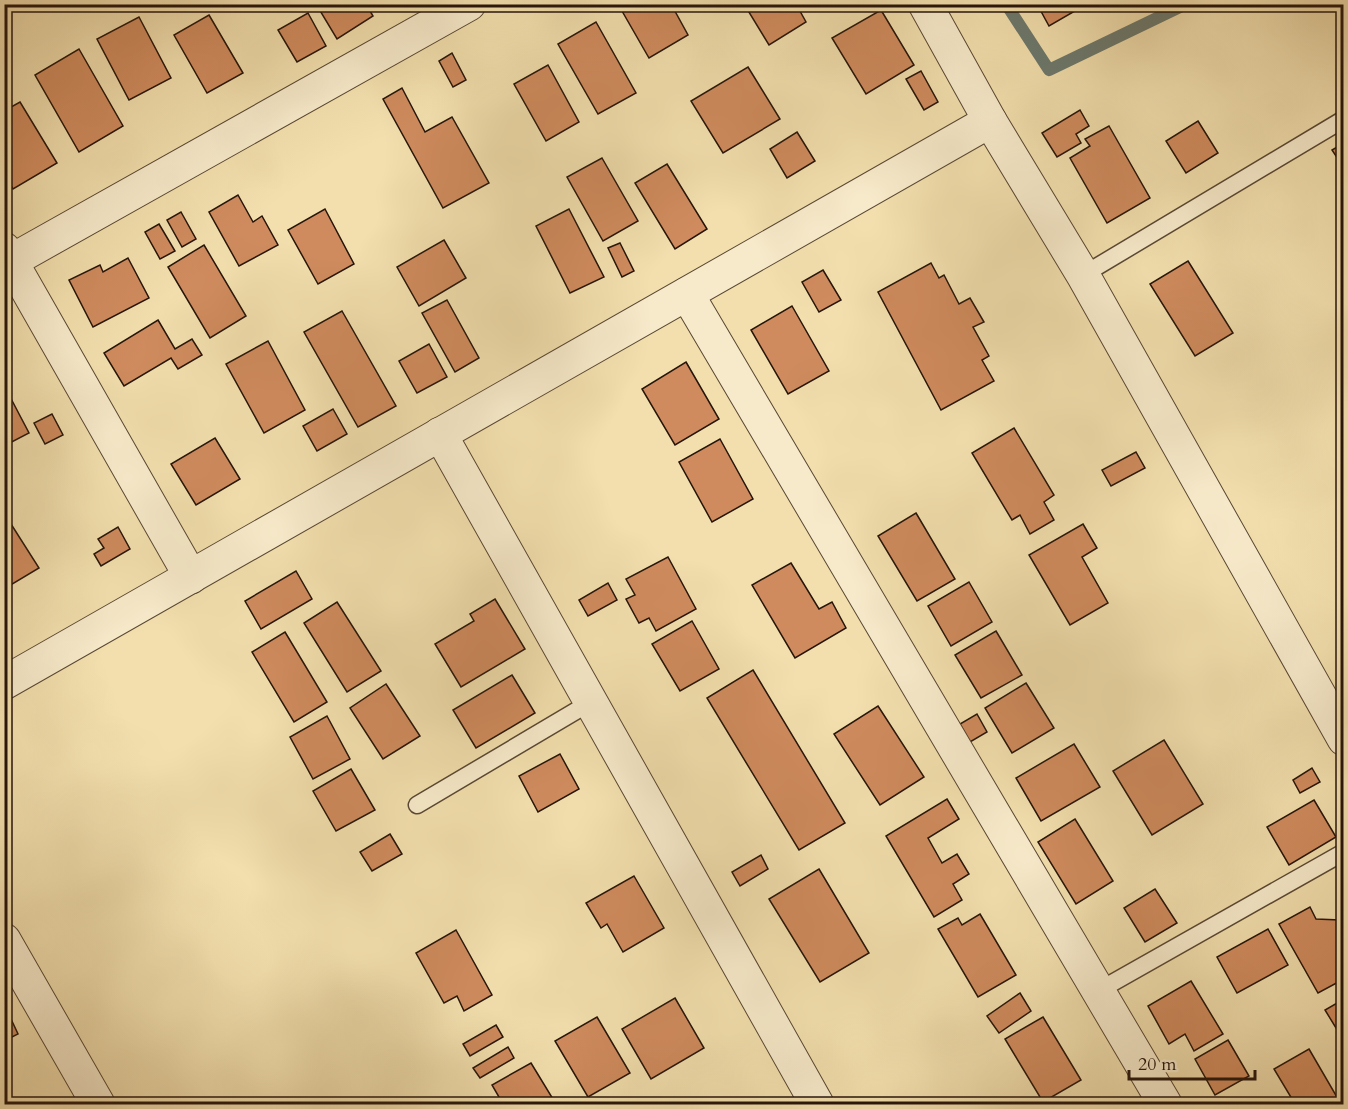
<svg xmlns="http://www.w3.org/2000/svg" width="1348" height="1109" font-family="Cardo,serif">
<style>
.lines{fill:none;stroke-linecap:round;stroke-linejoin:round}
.stream{stroke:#6c796d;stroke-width:12}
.building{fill:#cf8b5d;stroke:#26150b;stroke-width:1.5}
.lane-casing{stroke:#594834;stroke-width:19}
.street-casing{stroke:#594834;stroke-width:35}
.lane{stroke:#f7eaca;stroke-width:16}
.street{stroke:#f7eaca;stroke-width:33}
</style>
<rect width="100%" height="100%" fill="#f2dfad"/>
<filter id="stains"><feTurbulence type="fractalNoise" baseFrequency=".00333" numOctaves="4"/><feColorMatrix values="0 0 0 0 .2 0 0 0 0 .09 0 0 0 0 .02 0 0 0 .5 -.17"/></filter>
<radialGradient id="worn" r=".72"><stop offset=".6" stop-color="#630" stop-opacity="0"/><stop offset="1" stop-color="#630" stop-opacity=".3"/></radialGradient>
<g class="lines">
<polyline class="stream" points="1006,4 1049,70 1186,4"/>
</g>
<g class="building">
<polygon points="316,4 366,4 373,16 337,39"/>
<polygon points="618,4 671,4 688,35 649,58"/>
<polygon points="744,4 796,4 806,22 769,45"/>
<polygon points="1037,4 1087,4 1049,26"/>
<polygon points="881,10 914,65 866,94 832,38"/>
<polygon points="308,13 326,46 297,62 278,30"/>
<polygon points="209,15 243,73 207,93 174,35"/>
<polygon points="139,17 171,78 129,100 97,39"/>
<polygon points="596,22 636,93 598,114 558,44"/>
<polygon points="79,49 123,126 79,152 35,75"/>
<polygon points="452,53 466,80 453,87 439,61"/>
<polygon points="548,65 579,122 546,141 514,84"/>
<polygon points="748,67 780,119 723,153 691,101"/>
<polygon points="921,71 938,102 924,110 906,79"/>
<polygon points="402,88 425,132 452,117 489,183 443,208 383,99"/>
<polygon points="20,102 57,163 13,189 4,174 4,111"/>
<polygon points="1080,110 1089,126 1076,134 1081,143 1057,157 1042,133"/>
<polygon points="1198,121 1218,153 1186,173 1166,141"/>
<polygon points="1109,126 1150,198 1107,223 1070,158 1090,146 1085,139"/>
<polygon points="797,132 815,161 787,178 770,149"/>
<polygon points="1344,143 1344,168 1332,150"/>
<polygon points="602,158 638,221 603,241 567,177"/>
<polygon points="667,164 707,229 675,249 635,183"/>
<polygon points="238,195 253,222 262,216 278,245 239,266 209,212"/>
<polygon points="325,209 354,264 318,284 288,230"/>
<polygon points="569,209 604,277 570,293 536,226"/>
<polygon points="181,212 196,239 182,247 167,220"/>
<polygon points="159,224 175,251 160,259 145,232"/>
<polygon points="444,240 466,278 419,306 397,267"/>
<polygon points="620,243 634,271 622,277 608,248"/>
<polygon points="204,245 246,316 210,338 168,267"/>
<polygon points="128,258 149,298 93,327 69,280 100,265 103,272"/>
<polygon points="1188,261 1233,333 1195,356 1150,284"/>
<polygon points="931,263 939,278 944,275 959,304 970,298 984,322 973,327 989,356 982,360 994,381 941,410 878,292"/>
<polygon points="823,270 841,300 819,312 802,282"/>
<polygon points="447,300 479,358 455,372 422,313"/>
<polygon points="792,306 829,371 788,394 751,330"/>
<polygon points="342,311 396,406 358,427 304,332"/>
<polygon points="158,320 175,349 192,339 202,355 178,369 171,358 124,386 104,353"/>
<polygon points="268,341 305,410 264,433 226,364"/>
<polygon points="429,344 447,377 417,393 399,361"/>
<polygon points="686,362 719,419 675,445 642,389"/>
<polygon points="7,391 29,433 4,446 4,392"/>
<polygon points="333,409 347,434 317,451 303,426"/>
<polygon points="52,414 63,435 45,444 34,423"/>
<polygon points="1014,428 1054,495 1044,502 1054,520 1030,534 1020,515 1012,520 972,453"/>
<polygon points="215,438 240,479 196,505 171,464"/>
<polygon points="720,439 753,499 712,522 679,462"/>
<polygon points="1136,452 1145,468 1111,486 1102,470"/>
<polygon points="4,513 39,568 4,589"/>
<polygon points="916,513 955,579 917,601 878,536"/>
<polygon points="1083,524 1097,548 1082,557 1108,603 1070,625 1029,555"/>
<polygon points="118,527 130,549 101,566 94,554 104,548 98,539"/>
<polygon points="668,557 696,609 656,631 649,618 639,623 626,599 635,595 626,579"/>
<polygon points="791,563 819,609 832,602 846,628 795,658 752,585"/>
<polygon points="296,571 312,599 261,629 245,601"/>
<polygon points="969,582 992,622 951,646 928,606"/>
<polygon points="608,583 617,600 588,616 579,600"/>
<polygon points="495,599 525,649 461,687 435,644 474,621 470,614"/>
<polygon points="337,602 381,671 347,692 304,623"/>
<polygon points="692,621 719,669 680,691 652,644"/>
<polygon points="996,631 1022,675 981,698 955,655"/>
<polygon points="285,632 327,702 294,722 252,652"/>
<polygon points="753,670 845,823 799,850 707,698"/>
<polygon points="512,675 535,713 476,748 453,710"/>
<polygon points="1026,683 1054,728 1012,753 985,708"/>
<polygon points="386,684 420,736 383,759 350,708"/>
<polygon points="878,706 924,777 880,805 834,734"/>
<polygon points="977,714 987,732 970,742 960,724"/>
<polygon points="327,716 350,759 313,779 290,737"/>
<polygon points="1164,740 1203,804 1152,835 1113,771"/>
<polygon points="1074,744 1100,787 1041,821 1016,778"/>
<polygon points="560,754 579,789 538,812 519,776"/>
<polygon points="1312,768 1320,782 1300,793 1293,780"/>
<polygon points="351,769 375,810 336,831 313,791"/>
<polygon points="947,799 959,819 928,838 942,863 957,854 969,874 953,884 962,900 934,917 886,836"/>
<polygon points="1314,800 1336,837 1289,865 1267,827"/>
<polygon points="1075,819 1113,881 1076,904 1038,842"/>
<polygon points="390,834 402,854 372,871 360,852"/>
<polygon points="761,855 768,869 740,886 732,872"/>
<polygon points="819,869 869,953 820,982 769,899"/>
<polygon points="634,876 664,928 623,952 607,924 601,928 586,903"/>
<polygon points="1155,889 1177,923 1145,942 1124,908"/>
<polygon points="1310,907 1316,919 1340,920 1344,926 1344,979 1318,993 1279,924"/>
<polygon points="980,914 1016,975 978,997 938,929 958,918 962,925"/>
<polygon points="1268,929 1288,965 1237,993 1217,957"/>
<polygon points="456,930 492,995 464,1011 457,996 444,1003 416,953"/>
<polygon points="1191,981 1223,1034 1194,1051 1185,1034 1169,1044 1148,1006"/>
<polygon points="1020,993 1031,1011 999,1033 987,1016"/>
<polygon points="675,998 704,1048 651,1079 622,1029"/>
<polygon points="1344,999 1344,1041 1325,1010"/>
<polygon points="597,1017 630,1073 588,1097 555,1041"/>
<polygon points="1043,1017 1081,1080 1043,1102 1005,1039"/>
<polygon points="11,1019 18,1034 4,1041 4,1023"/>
<polygon points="496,1025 503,1037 470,1056 463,1044"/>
<polygon points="1228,1040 1249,1076 1215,1095 1195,1059"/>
<polygon points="508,1047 514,1058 480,1078 473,1068"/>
<polygon points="1309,1049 1341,1104 1295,1104 1274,1069"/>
<polygon points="531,1063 556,1104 503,1104 492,1085"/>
</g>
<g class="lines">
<g class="lane-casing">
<g id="lane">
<polyline points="1083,275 1344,119"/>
<polyline points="417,805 591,702"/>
<polyline points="1098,991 1344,852"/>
</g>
</g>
<g class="street-casing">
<g id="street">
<polyline points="925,4 990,121 1083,275 1344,739"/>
<polyline points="4,249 191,577"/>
<polyline points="4,265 469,4"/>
<polyline points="687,294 1165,1104"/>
<polyline points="440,434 817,1104"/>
<polyline points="4,683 990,121"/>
<polyline points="4,940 98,1104"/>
</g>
</g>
<use href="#lane" class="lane"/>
<use href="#street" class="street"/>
</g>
<rect width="1348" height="1109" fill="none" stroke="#f2dfad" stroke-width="24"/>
<rect x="6" y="6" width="1336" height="1097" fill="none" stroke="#26150b" stroke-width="3"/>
<rect x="12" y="12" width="1324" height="1085" fill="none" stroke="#26150b" stroke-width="1.5"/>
<path d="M1129 1070v9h126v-9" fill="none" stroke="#26150b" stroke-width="3"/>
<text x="1138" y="1070" font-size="18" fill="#26150b" stroke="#f7eaca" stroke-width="4.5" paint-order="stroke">20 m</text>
<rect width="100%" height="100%" filter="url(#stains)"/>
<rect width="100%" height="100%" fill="url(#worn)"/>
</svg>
